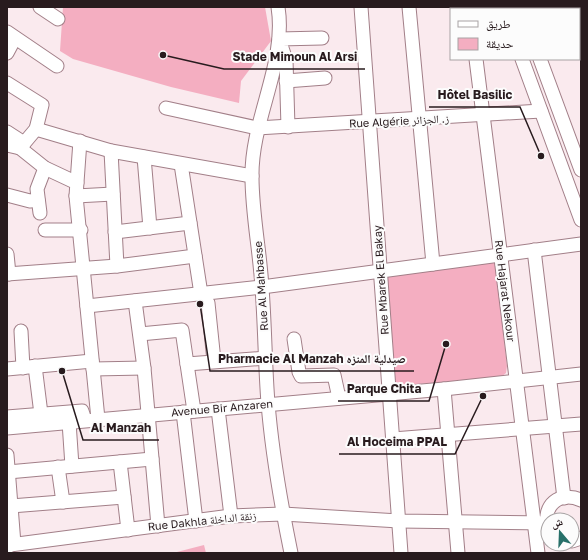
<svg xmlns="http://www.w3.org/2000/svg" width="588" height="560" font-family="'Golos Text','Noto Naskh Arabic',sans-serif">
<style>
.green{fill:#f4aec1}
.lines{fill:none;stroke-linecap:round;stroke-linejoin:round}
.minor-casing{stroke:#a27f88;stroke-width:15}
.minor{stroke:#fff;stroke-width:13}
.labels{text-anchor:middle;stroke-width:4;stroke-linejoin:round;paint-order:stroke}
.street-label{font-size:11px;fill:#281b1e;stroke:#fcfcfc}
.leader{fill:none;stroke:#281b1e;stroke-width:1.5}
.callout-dot{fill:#281b1e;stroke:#fcfcfc;stroke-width:1.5}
.callout-label{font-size:12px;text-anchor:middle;font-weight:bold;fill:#281b1e;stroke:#fcfcfc;stroke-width:4;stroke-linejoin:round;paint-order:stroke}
</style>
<rect width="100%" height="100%" fill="#faeaee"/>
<g class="green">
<polygon points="63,7 265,7 271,41 241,81 239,103 171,87 73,59 60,51"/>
<polygon points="495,261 507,366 506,373 501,377 394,386 380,276"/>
<polygon points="204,545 206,553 173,553"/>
</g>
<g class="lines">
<g class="minor-casing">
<g id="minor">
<polyline points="40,7 58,19"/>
<path d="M278,7C287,64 251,119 252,177C252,214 260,251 262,288C265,327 265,365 268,403C272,453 281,504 291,553"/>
<polyline points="361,7 401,553"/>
<polyline points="409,7 433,264"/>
<polyline points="470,7 470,9"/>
<polyline points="503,7 504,9"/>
<polyline points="530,7 538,9"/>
<polyline points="579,19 581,19"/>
<polyline points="7,32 57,66"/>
<polyline points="7,53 15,38"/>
<polyline points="476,59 538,553"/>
<polyline points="522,59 581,220"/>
<polyline points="540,59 581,170"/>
<polyline points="286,81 325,78"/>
<polyline points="7,83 42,105 36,129 20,148 7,145"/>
<polyline points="166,108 257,128 541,111"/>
<polyline points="288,127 286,60 279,39 322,38"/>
<polyline points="36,129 111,151 252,176"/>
<polyline points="7,132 24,143"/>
<polyline points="80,141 76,196 98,419"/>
<polyline points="20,148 45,168 77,183"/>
<polyline points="111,151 117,266"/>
<polyline points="144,157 150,228"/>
<polyline points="181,164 201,294 208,303 214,361"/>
<polyline points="7,195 30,201 38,200"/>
<polyline points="76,196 113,194"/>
<polyline points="40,213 37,189 45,168"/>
<polyline points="45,230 81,230"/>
<polyline points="115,232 190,223"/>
<polyline points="534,250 564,498"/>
<polyline points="7,254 9,274"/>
<polyline points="7,274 117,266 195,256"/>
<polyline points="135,301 144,368 158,526"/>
<polyline points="87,306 262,287 581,244"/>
<polyline points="21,331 23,368"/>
<polyline points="140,334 182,330 187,364 266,358"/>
<polyline points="294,339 299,372 301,376 334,375 339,398"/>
<polyline points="187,364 194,411"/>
<polyline points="35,366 41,414"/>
<polyline points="7,369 92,361"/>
<polyline points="93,369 144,368"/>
<polyline points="444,389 458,553"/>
<polyline points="218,409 231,516"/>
<polyline points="183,412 196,521"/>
<polyline points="7,417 82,411 85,420"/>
<polyline points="69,422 72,466"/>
<polyline points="7,428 444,389 581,374"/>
<polyline points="393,439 581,424"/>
<polyline points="7,455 14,544"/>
<polyline points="120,462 128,530"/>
<polyline points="58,467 63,502"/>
<polyline points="8,472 152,459"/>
<polyline points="11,506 124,497"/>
<path d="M548,528C542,505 559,491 581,500"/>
<polyline points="572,541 581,538"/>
<polyline points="7,548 10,545 231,516 283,514 399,521 547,523"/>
</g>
</g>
<use href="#minor" class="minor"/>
</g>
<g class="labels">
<g class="street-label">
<text transform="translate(399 121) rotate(-3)" y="4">Rue Algérie ز. الجزائر</text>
<text transform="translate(381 280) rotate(-94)" y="4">Rue Mbarek El Bakay</text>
<text transform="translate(261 286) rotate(-94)" y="4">Rue Al Mahbasse</text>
<text transform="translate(505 291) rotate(83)" y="4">Rue Hajarat Nekour</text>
<text transform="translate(222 408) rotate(-5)" y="4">Avenue Bir Anzaren</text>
<text transform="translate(202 521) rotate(-6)" y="4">Rue Dakhla زنقة الداخلة</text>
</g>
</g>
<path class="leader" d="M163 55L224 69H365M541 156L520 107H429M200 304L210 371H414M446 344L429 401H338M62 371L83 440H159M483 396L455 454H339"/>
<g class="callout-dot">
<circle cx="163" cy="55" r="4"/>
<circle cx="541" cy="156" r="4"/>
<circle cx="200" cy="304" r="4"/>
<circle cx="446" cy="344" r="4"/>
<circle cx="62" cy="371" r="4"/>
<circle cx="483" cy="396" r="4"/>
</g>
<g class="callout-label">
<text x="295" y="61">Stade Mimoun Al Arsi</text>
<text x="475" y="99">Hôtel Basilic</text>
<text x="312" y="363">Pharmacie Al Manzah صيدلية المنزه</text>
<text x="384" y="393">Parque Chita</text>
<text x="121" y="432">Al Manzah</text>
<text x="397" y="446">Al Hoceima PPAL</text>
</g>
<rect width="588" height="560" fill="none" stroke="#281b1e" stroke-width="16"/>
<rect x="450" y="8" width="130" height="52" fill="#fcfcfc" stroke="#a7a2a3"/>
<rect x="458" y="21" width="20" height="6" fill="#ffffff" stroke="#a7a2a3"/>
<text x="486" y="28" font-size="12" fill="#281b1e">طريق</text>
<rect x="458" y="38" width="20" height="12" fill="#f4aec1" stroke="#a7a2a3"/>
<text x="486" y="48" font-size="12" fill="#281b1e">حديقة</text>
<g transform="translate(560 532) rotate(341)"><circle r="19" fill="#fcfcfc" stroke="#a7a2a3"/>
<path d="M0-3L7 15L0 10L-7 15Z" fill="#277069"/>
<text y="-6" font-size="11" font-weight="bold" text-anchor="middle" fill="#281b1e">ش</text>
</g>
</svg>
